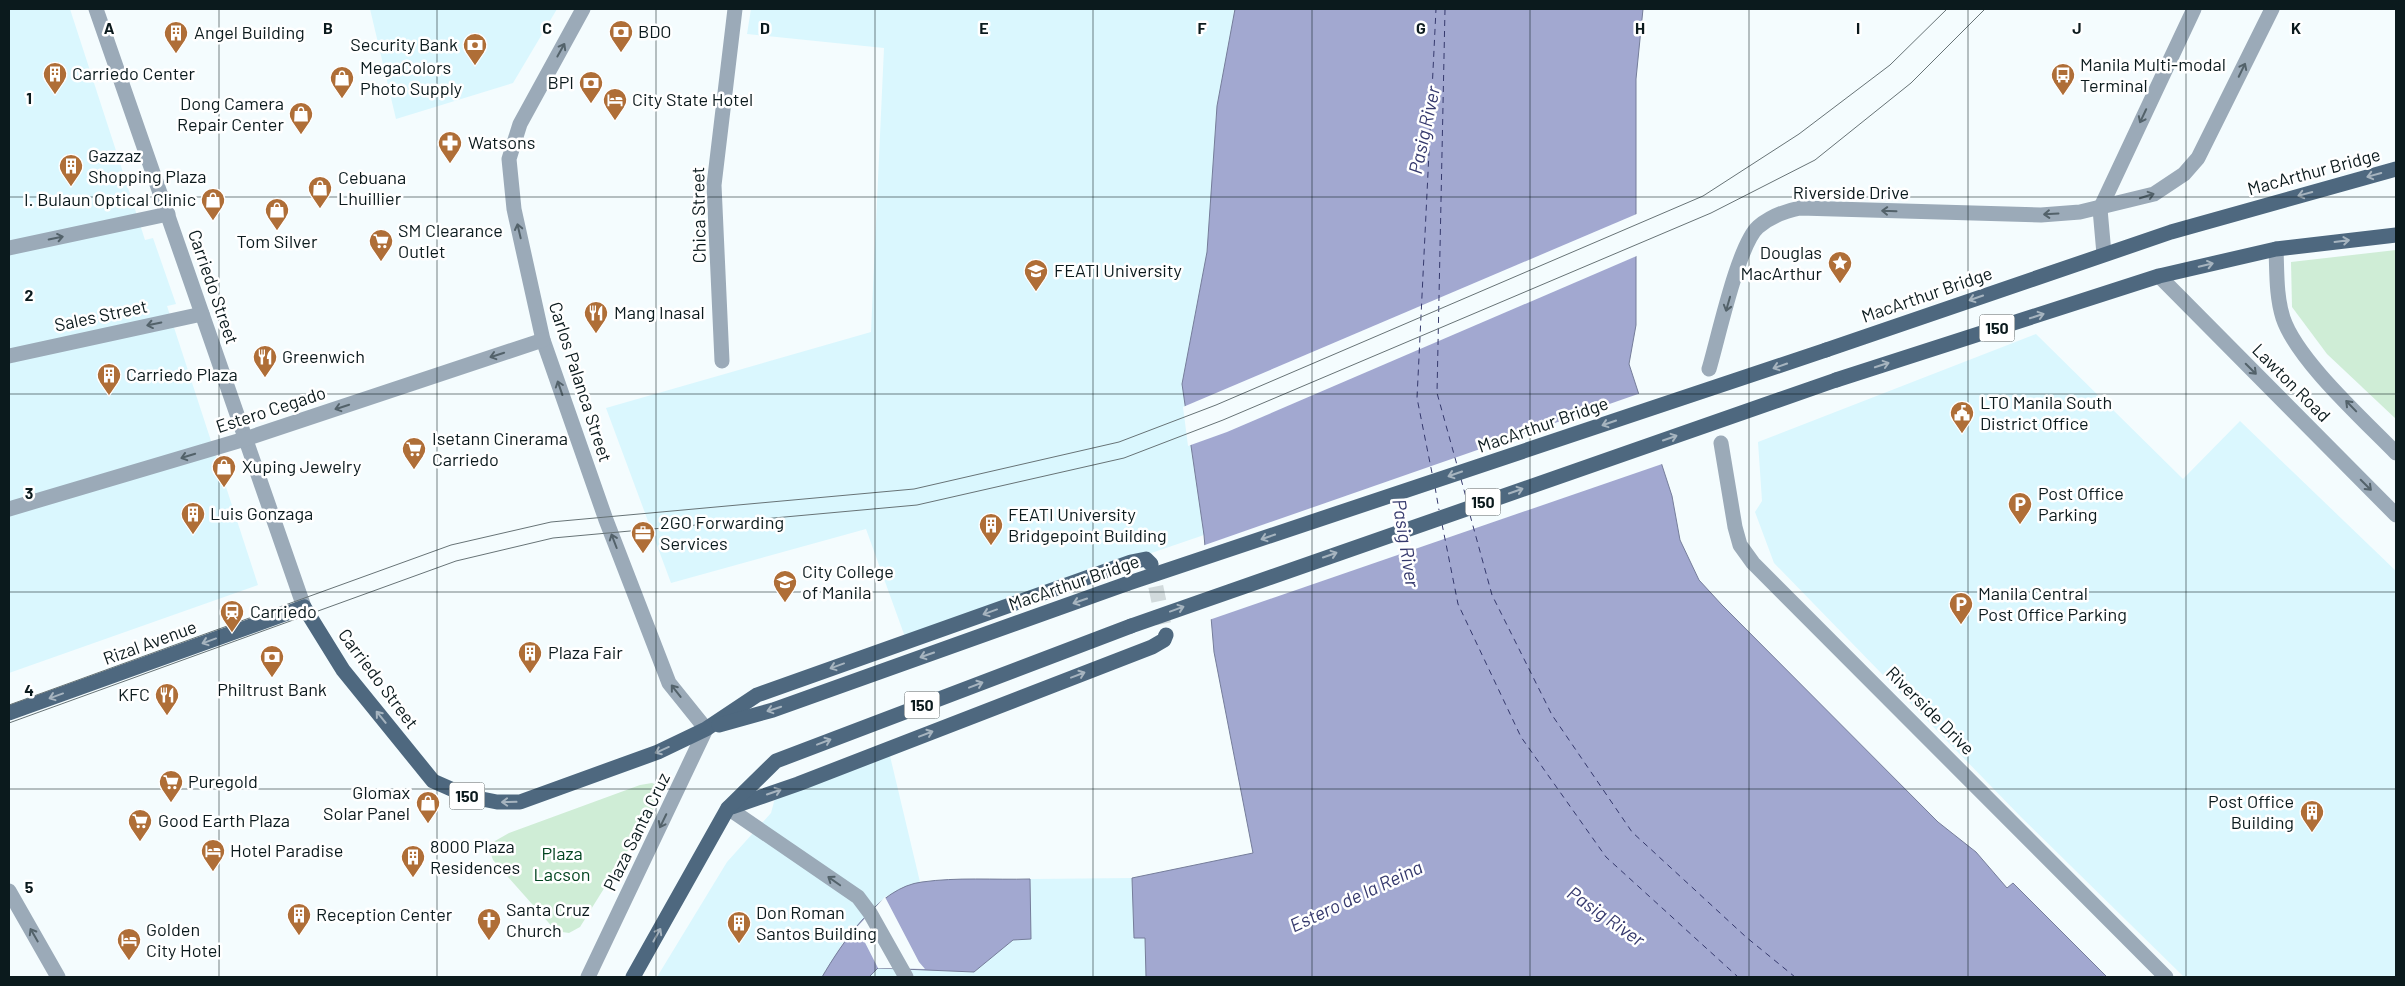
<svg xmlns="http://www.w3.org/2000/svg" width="2405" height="986" font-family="Barlow,sans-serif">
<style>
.built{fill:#daf7fe}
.green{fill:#cfedd6}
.water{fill:#a2a8d0;stroke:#757d9a}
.pier{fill:#f4fcfe}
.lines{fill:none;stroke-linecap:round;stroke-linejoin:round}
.ferry{stroke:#35396d;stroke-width:1;stroke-dasharray:6 5;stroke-linecap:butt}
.major-tunnel{stroke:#d1dadc;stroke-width:15;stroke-dasharray:15 8;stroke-linecap:butt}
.minor{stroke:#9baab8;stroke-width:15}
.major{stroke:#4e687f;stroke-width:15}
.tram{stroke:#677376;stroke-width:1}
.major-bridge{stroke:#4e687f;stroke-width:15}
.oneway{stroke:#53626a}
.oneway2{stroke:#a6b4bf}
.grid{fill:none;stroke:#0b1a1d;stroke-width:1;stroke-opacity:0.55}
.labels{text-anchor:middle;stroke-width:5;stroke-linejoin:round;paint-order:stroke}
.shield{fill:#fff;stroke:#545f61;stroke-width:1}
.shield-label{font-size:16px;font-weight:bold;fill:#0b1a1d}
.poi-label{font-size:18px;fill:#0b1a1d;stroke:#fff;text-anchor:start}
.street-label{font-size:18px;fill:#0b1a1d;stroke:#fff}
.park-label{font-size:18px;fill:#01441f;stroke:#fff}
.water-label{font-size:19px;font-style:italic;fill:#35396d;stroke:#fff}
.grid-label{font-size:16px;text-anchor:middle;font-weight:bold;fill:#0b1a1d;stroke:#fff;stroke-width:5;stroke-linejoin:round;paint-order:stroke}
</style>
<rect width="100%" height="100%" fill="#f4fcfe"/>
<g class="built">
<polygon points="9,9 70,9 145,240 153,238 176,304 167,306 258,585 9,673"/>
<polygon points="370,9 557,9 513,83 396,119"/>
<polygon points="751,9 1235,9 1217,106 1207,252 1182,384 1204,535 905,637 866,529 671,583 606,408 871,332 884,48 747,34"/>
<polygon points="2036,334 2183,479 2240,421 2396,571 2396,977 2184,977 2021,817 1774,563 1755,512 1762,501 1758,442"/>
<polygon points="890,756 920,882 885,897 844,941 822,977 657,977 727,862 771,813 775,798"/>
<polygon points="1132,878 1134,938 1145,938 1146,977 869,977 878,968 974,972 1013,940 1031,939 1030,879"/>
</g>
<g class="green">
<polygon points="2396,250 2396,419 2327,354 2292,307 2291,262"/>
<polygon points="652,783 660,786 661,794 656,805 580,927 569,933 556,931 493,860 489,849 495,841 509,833 640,785"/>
</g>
<g class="water">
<polygon points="1235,9 1643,9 1636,79 1636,325 1629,364 1672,496 1680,540 1699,580 1722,605 1938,822 1976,852 2007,888 2013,883 2107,977 1146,977 1145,938 1134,938 1132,878 1253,853 1214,652 1204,535 1182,384 1207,252 1217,106"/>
<path d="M1030,879L1031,939L1013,940L974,972L878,968L869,977H822C842,943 879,887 922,882C957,877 994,880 1030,879Z"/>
</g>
<g class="pier">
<polygon points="1639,213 1639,255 1227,432 1188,446 1183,407"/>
<polygon points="1641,393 1665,463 1209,620 1202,546"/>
<polygon points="885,897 919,962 925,969 878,968 857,927"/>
</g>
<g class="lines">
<g class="ferry">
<polyline points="1445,9 1437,393 1457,465"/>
<polyline points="1432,473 1417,398 1436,9"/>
<polyline points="1461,479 1467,501"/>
<polyline points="1435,487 1439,510"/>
<polyline points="1470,515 1492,595 1552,715 1632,832 1746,937 1795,977"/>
<polyline points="1442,524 1458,604 1521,737 1606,857 1738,977"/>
</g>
<polyline class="major-tunnel" points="1151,564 1166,635"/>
<g class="minor">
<polyline points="96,9 304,607"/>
<polyline points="583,9 520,124 509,159 514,209 543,340 606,520 669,683 706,729 588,977"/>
<polyline points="9,248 168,214"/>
<path d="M2276,249C2277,272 2276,296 2283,318C2297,360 2364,420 2396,453"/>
<polyline points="2104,254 2100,209 2194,9"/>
<polyline points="2159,276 2396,515"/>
<polyline points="9,356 202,314"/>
<polyline points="722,361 714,185 735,9"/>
<path d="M1709,369C1718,339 1738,245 1758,227C1770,217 1785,211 1800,208L2041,215L2080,212L2154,194L2184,174L2198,158L2272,9"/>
<polyline points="1721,443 1735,527 1740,545 1753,563 2166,977"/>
<polyline points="9,509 245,439 543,340"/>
<polyline points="728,808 858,897 870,913 906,977"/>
<polyline points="9,891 58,977"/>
</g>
<g class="major">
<polyline points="1826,350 2171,232 2396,169"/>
<polyline points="1836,380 2159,276 2276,249 2396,235"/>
<polyline points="9,713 304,607 343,670 433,781 467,796 497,802 520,802 658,752 706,729 757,695 1131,562 1146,559 1151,564"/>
<polyline points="719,725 773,710 1126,584"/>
<polyline points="732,807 798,784 1152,647 1164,640 1166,635"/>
<polyline points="633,977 728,808 776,761 1131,626"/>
</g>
<g class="tram">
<polyline points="9,705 451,545 551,522 914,489 1119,442 1216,405 1703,196 1799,134 1890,65 1947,9"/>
<polyline points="9,723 456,561 553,538 917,505 1124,458 1223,420 1711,213 1815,160 1911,83 1985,9"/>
</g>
<g class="major-bridge">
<polyline points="1126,584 1826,350"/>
<polyline points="1131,626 1836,380"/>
</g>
</g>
<defs><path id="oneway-shaft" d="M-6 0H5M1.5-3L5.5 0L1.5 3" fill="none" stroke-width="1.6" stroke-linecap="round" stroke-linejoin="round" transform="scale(1.25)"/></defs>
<g class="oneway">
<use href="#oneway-shaft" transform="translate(561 50) rotate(-61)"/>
<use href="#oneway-shaft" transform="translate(2242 70) rotate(-64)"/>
<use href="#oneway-shaft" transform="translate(2143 116) rotate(115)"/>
<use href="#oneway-shaft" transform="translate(2147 196) rotate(-18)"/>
<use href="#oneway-shaft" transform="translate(1889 211) rotate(-178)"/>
<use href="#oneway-shaft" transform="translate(2051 214) rotate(177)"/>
<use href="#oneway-shaft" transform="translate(519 231) rotate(-103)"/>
<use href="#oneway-shaft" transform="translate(56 238) rotate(-12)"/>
<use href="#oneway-shaft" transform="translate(1728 304) rotate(106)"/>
<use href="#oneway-shaft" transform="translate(154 324) rotate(168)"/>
<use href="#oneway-shaft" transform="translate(497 355) rotate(162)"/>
<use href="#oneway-shaft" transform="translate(2251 369) rotate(45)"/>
<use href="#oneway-shaft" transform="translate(560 388) rotate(-109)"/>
<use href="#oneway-shaft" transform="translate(2351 406) rotate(-134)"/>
<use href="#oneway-shaft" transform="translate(342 407) rotate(162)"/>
<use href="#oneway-shaft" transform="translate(188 456) rotate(163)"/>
<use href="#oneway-shaft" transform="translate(2366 485) rotate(45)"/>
<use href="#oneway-shaft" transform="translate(614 541) rotate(-111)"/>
<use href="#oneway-shaft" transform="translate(676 691) rotate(-128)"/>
<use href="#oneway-shaft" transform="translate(663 821) rotate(116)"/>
<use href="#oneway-shaft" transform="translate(834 881) rotate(-145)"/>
<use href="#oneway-shaft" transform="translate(34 935) rotate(-120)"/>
</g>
<g class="oneway2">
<use href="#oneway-shaft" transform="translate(2374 175) rotate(165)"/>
<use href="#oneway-shaft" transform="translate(2305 194) rotate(165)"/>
<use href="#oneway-shaft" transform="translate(2342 241) rotate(-7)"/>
<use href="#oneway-shaft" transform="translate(2206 265) rotate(-13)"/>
<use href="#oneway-shaft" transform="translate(1976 298) rotate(161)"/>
<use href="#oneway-shaft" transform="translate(2037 316) rotate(-18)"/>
<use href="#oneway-shaft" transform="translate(1882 365) rotate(-18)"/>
<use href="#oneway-shaft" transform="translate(1780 366) rotate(161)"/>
<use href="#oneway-shaft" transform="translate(1609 423) rotate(161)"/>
<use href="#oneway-shaft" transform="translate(1670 438) rotate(-19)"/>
<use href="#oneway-shaft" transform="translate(1455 474) rotate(161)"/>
<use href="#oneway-shaft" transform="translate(1516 491) rotate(-19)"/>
<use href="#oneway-shaft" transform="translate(1268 537) rotate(161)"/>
<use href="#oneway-shaft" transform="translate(1330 555) rotate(-19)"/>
<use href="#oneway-shaft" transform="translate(1080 601) rotate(161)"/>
<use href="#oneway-shaft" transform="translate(1177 609) rotate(-20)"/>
<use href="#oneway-shaft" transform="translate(990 612) rotate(160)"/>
<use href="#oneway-shaft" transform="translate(209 641) rotate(160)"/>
<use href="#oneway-shaft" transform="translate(927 655) rotate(161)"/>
<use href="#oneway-shaft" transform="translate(837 666) rotate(160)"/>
<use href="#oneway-shaft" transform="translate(1078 675) rotate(-21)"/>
<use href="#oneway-shaft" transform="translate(976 685) rotate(-21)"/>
<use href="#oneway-shaft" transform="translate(56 696) rotate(160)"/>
<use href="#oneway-shaft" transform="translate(774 709) rotate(162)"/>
<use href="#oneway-shaft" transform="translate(381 717) rotate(-129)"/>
<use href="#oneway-shaft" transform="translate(926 734) rotate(-21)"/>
<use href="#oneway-shaft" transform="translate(824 742) rotate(-21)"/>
<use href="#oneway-shaft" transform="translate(662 750) rotate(156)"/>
<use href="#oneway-shaft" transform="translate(774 792) rotate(-19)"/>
<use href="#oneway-shaft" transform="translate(509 802) rotate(179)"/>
<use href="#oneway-shaft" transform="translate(657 935) rotate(-61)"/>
</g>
<path class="grid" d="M219,9V977M437,9V977M656,9V977M875,9V977M1093,9V977M1312,9V977M1530,9V977M1749,9V977M1968,9V977M2186,9V977M9,197H2396M9,394H2396M9,592H2396M9,789H2396"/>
<defs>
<g id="bank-pin" transform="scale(1.25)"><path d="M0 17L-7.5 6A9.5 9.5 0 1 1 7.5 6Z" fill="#af6e37" stroke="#fff"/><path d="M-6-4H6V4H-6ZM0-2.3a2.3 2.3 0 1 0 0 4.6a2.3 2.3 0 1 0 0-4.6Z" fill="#fff"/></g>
<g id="building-pin" transform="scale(1.25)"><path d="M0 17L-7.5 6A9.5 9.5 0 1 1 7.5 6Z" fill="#af6e37" stroke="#fff"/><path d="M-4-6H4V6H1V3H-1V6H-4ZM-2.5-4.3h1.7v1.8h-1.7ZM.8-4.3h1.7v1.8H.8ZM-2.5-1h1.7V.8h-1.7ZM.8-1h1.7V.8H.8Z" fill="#fff"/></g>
<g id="bus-pin" transform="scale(1.25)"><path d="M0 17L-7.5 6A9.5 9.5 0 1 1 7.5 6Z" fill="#af6e37" stroke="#fff"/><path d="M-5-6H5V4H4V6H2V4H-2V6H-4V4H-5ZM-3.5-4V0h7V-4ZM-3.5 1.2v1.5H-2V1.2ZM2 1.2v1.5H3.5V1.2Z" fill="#fff"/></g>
<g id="shop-pin" transform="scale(1.25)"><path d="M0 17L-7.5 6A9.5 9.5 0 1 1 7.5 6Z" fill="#af6e37" stroke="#fff"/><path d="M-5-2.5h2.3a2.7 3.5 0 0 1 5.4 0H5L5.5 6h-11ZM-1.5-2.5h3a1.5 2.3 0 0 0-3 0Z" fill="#fff"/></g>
<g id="hotel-pin" transform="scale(1.25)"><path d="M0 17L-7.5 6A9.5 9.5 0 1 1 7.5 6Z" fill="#af6e37" stroke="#fff"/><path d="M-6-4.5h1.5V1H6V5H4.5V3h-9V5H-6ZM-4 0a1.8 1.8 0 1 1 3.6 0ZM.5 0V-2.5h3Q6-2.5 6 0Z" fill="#fff"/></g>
<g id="pharmacy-pin" transform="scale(1.25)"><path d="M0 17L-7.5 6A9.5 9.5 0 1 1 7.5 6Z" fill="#af6e37" stroke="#fff"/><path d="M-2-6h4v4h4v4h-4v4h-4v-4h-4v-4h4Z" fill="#fff"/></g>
<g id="supermarket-pin" transform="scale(1.25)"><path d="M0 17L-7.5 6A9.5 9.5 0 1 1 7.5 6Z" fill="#af6e37" stroke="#fff"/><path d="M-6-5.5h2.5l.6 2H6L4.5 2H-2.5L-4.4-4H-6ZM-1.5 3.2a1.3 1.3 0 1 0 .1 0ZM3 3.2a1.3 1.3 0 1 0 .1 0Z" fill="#fff"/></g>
<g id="sight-pin" transform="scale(1.25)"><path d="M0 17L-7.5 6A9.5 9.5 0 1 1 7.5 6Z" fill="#af6e37" stroke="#fff"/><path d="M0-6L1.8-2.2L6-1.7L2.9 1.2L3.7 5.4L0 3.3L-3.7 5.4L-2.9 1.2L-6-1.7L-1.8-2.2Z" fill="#fff"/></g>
<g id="university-pin" transform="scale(1.25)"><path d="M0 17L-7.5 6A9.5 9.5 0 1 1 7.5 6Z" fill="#af6e37" stroke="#fff"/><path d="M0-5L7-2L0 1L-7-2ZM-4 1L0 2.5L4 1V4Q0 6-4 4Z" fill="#fff"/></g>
<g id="restaurant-pin" transform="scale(1.25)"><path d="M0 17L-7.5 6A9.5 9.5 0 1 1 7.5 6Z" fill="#af6e37" stroke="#fff"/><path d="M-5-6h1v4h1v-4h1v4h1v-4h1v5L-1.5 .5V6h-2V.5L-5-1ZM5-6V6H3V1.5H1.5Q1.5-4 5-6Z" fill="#fff"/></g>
<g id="civic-pin" transform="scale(1.25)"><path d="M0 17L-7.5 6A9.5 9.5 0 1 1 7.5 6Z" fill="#af6e37" stroke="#fff"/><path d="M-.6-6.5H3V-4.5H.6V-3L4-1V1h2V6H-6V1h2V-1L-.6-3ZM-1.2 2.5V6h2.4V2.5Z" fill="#fff"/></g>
<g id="parking-pin" transform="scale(1.25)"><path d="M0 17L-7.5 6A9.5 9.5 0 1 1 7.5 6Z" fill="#af6e37" stroke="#fff"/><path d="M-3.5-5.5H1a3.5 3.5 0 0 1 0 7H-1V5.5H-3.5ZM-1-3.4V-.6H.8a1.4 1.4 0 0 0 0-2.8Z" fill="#fff"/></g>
<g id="office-pin" transform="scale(1.25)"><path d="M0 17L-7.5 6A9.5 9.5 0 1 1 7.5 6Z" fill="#af6e37" stroke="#fff"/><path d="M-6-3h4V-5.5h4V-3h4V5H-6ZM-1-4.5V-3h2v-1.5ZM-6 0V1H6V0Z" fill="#fff"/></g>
<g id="station-pin" transform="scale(1.25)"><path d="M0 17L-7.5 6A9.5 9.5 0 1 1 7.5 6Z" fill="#af6e37" stroke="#fff"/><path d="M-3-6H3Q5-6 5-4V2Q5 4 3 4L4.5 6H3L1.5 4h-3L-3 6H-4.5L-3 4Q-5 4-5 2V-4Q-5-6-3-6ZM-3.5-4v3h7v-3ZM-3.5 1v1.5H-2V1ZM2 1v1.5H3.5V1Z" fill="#fff"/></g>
<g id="church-pin" transform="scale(1.25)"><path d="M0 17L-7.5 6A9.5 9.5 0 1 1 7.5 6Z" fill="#af6e37" stroke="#fff"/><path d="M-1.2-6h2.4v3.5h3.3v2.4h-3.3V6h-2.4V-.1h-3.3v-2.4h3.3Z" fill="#fff"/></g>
</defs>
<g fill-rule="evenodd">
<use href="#bank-pin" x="621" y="32"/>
<use href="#building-pin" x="176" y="33"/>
<use href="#bank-pin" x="475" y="45"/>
<use href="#building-pin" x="55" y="74"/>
<use href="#bus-pin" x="2063" y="75"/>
<use href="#shop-pin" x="342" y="78"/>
<use href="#bank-pin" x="591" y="83"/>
<use href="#hotel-pin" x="615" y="100"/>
<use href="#shop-pin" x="301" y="114"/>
<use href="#pharmacy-pin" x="450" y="143"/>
<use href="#building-pin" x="71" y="166"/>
<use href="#shop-pin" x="320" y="188"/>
<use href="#shop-pin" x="213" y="200"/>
<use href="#shop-pin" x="277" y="210"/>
<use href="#supermarket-pin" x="381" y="241"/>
<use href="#sight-pin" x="1840" y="263"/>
<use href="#university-pin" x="1036" y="271"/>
<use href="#restaurant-pin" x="596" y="313"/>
<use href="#restaurant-pin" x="265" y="357"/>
<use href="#building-pin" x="109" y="375"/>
<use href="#civic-pin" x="1962" y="413"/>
<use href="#supermarket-pin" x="414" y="449"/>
<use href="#shop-pin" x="224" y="467"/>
<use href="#parking-pin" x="2020" y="504"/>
<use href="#building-pin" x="193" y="514"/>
<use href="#building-pin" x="991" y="525"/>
<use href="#office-pin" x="643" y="533"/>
<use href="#university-pin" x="785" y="582"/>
<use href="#parking-pin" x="1961" y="604"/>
<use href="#station-pin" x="232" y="612"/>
<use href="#building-pin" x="530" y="653"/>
<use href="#bank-pin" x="272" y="657"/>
<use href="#restaurant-pin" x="167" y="695"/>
<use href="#supermarket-pin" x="171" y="782"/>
<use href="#shop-pin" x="428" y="803"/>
<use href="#building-pin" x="2312" y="812"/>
<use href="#supermarket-pin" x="140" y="821"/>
<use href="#hotel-pin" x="213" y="851"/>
<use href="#building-pin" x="413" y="857"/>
<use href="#building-pin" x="299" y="915"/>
<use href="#church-pin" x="489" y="920"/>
<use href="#building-pin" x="739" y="923"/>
<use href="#hotel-pin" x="129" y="940"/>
</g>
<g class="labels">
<g class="shield">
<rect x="1979.5" y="314.5" width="35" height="27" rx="4"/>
<rect x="1465.5" y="488.5" width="35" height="27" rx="4"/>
<rect x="904.5" y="691.5" width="35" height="27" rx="4"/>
<rect x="449.5" y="782.5" width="35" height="27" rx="4"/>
</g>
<g class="shield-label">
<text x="1997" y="334">150</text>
<text x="1483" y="508">150</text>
<text x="922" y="711">150</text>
<text x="467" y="802">150</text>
</g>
<g class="poi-label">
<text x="638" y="38">BDO</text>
<text x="194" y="39">Angel Building</text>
<text x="458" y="51" text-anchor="end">Security Bank</text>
<text x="2080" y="71">Manila Multi-modal<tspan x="2080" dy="21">Terminal</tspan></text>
<text x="360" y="74">MegaColors<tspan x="360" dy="21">Photo Supply</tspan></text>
<text x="72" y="80">Carriedo Center</text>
<text x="574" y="89" text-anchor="end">BPI</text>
<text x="632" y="106">City State Hotel</text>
<text x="284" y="110" text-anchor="end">Dong Camera<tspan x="284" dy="21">Repair Center</tspan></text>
<text x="468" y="149">Watsons</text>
<text x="88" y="162">Gazzaz<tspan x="88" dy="21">Shopping Plaza</tspan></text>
<text x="338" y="184">Cebuana<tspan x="338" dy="21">Lhuillier</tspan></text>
<text x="196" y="206" text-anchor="end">I. Bulaun Optical Clinic</text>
<text x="398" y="237">SM Clearance<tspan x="398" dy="21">Outlet</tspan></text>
<text x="277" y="248" text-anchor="middle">Tom Silver</text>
<text x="1822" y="259" text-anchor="end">Douglas<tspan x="1822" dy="21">MacArthur</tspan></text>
<text x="1054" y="277">FEATI University</text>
<text x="614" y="319">Mang Inasal</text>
<text x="282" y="363">Greenwich</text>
<text x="126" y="381">Carriedo Plaza</text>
<text x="1980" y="409">LTO Manila South<tspan x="1980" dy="21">District Office</tspan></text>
<text x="432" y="445">Isetann Cinerama<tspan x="432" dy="21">Carriedo</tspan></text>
<text x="242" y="473">Xuping Jewelry</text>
<text x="2038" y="500">Post Office<tspan x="2038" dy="21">Parking</tspan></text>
<text x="210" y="520">Luis Gonzaga</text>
<text x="1008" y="521">FEATI University<tspan x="1008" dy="21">Bridgepoint Building</tspan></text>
<text x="660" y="529">2GO Forwarding<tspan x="660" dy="21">Services</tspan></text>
<text x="802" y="578">City College<tspan x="802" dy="21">of Manila</tspan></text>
<text x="1978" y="600">Manila Central<tspan x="1978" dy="21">Post Office Parking</tspan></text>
<text x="250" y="618">Carriedo</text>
<text x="548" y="659">Plaza Fair</text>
<text x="272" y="696" text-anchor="middle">Philtrust Bank</text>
<text x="150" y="701" text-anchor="end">KFC</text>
<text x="188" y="788">Puregold</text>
<text x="410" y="799" text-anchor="end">Glomax<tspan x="410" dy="21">Solar Panel</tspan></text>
<text x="2294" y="808" text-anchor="end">Post Office<tspan x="2294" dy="21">Building</tspan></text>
<text x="158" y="827">Good Earth Plaza</text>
<text x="430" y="853">8000 Plaza<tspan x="430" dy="21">Residences</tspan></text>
<text x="230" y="857">Hotel Paradise</text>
<text x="506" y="916">Santa Cruz<tspan x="506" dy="21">Church</tspan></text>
<text x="756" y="919">Don Roman<tspan x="756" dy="21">Santos Building</tspan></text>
<text x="316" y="921">Reception Center</text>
<text x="146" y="936">Golden<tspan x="146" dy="21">City Hotel</tspan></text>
</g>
<g class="street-label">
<text transform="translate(2314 172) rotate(-15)" y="6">MacArthur Bridge</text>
<text x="1851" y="199">Riverside Drive</text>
<text transform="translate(699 215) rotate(-91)" y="6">Chica Street</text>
<text transform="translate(213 287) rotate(71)" y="6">Carriedo Street</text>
<text transform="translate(1927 295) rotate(-19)" y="6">MacArthur Bridge</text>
<text transform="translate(101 316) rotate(-12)" y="6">Sales Street</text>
<text transform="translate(580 382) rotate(72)" y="6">Carlos Palanca Street</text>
<text transform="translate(2291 383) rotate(45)" y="6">Lawton Road</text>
<text transform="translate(271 410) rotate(-18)" y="6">Estero Cegado</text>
<text transform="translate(1543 425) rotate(-19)" y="6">MacArthur Bridge</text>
<text transform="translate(1074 583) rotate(-19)" y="6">MacArthur Bridge</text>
<text transform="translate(150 643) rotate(-20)" y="6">Rizal Avenue</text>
<text transform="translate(378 679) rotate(53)" y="6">Carriedo Street</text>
<text transform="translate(1930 711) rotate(45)" y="6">Riverside Drive</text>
<text transform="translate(637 832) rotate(-64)" y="6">Plaza Santa Cruz</text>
</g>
<g class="park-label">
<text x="562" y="860">Plaza<tspan x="562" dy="21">Lacson</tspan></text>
</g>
<g class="water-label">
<text transform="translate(1424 130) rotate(-78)" y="7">Pasig River</text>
<text transform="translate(1406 543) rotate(81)" y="7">Pasig River</text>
<text transform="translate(1356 896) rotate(-25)" y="7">Estero de la Reina</text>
<text transform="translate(1606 916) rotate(35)" y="7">Pasig River</text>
</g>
</g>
<g class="grid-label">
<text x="109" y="34">A</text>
<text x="328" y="34">B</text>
<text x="547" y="34">C</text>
<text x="765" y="34">D</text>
<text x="984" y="34">E</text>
<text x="1202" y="34">F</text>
<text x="1421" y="34">G</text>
<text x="1640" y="34">H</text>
<text x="1858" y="34">I</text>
<text x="2077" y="34">J</text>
<text x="2296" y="34">K</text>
<text x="29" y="104">1</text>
<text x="29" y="301">2</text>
<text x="29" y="499">3</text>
<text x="29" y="696">4</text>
<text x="29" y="893">5</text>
</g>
<rect width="2405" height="986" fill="none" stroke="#0b1a1d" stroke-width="20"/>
</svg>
